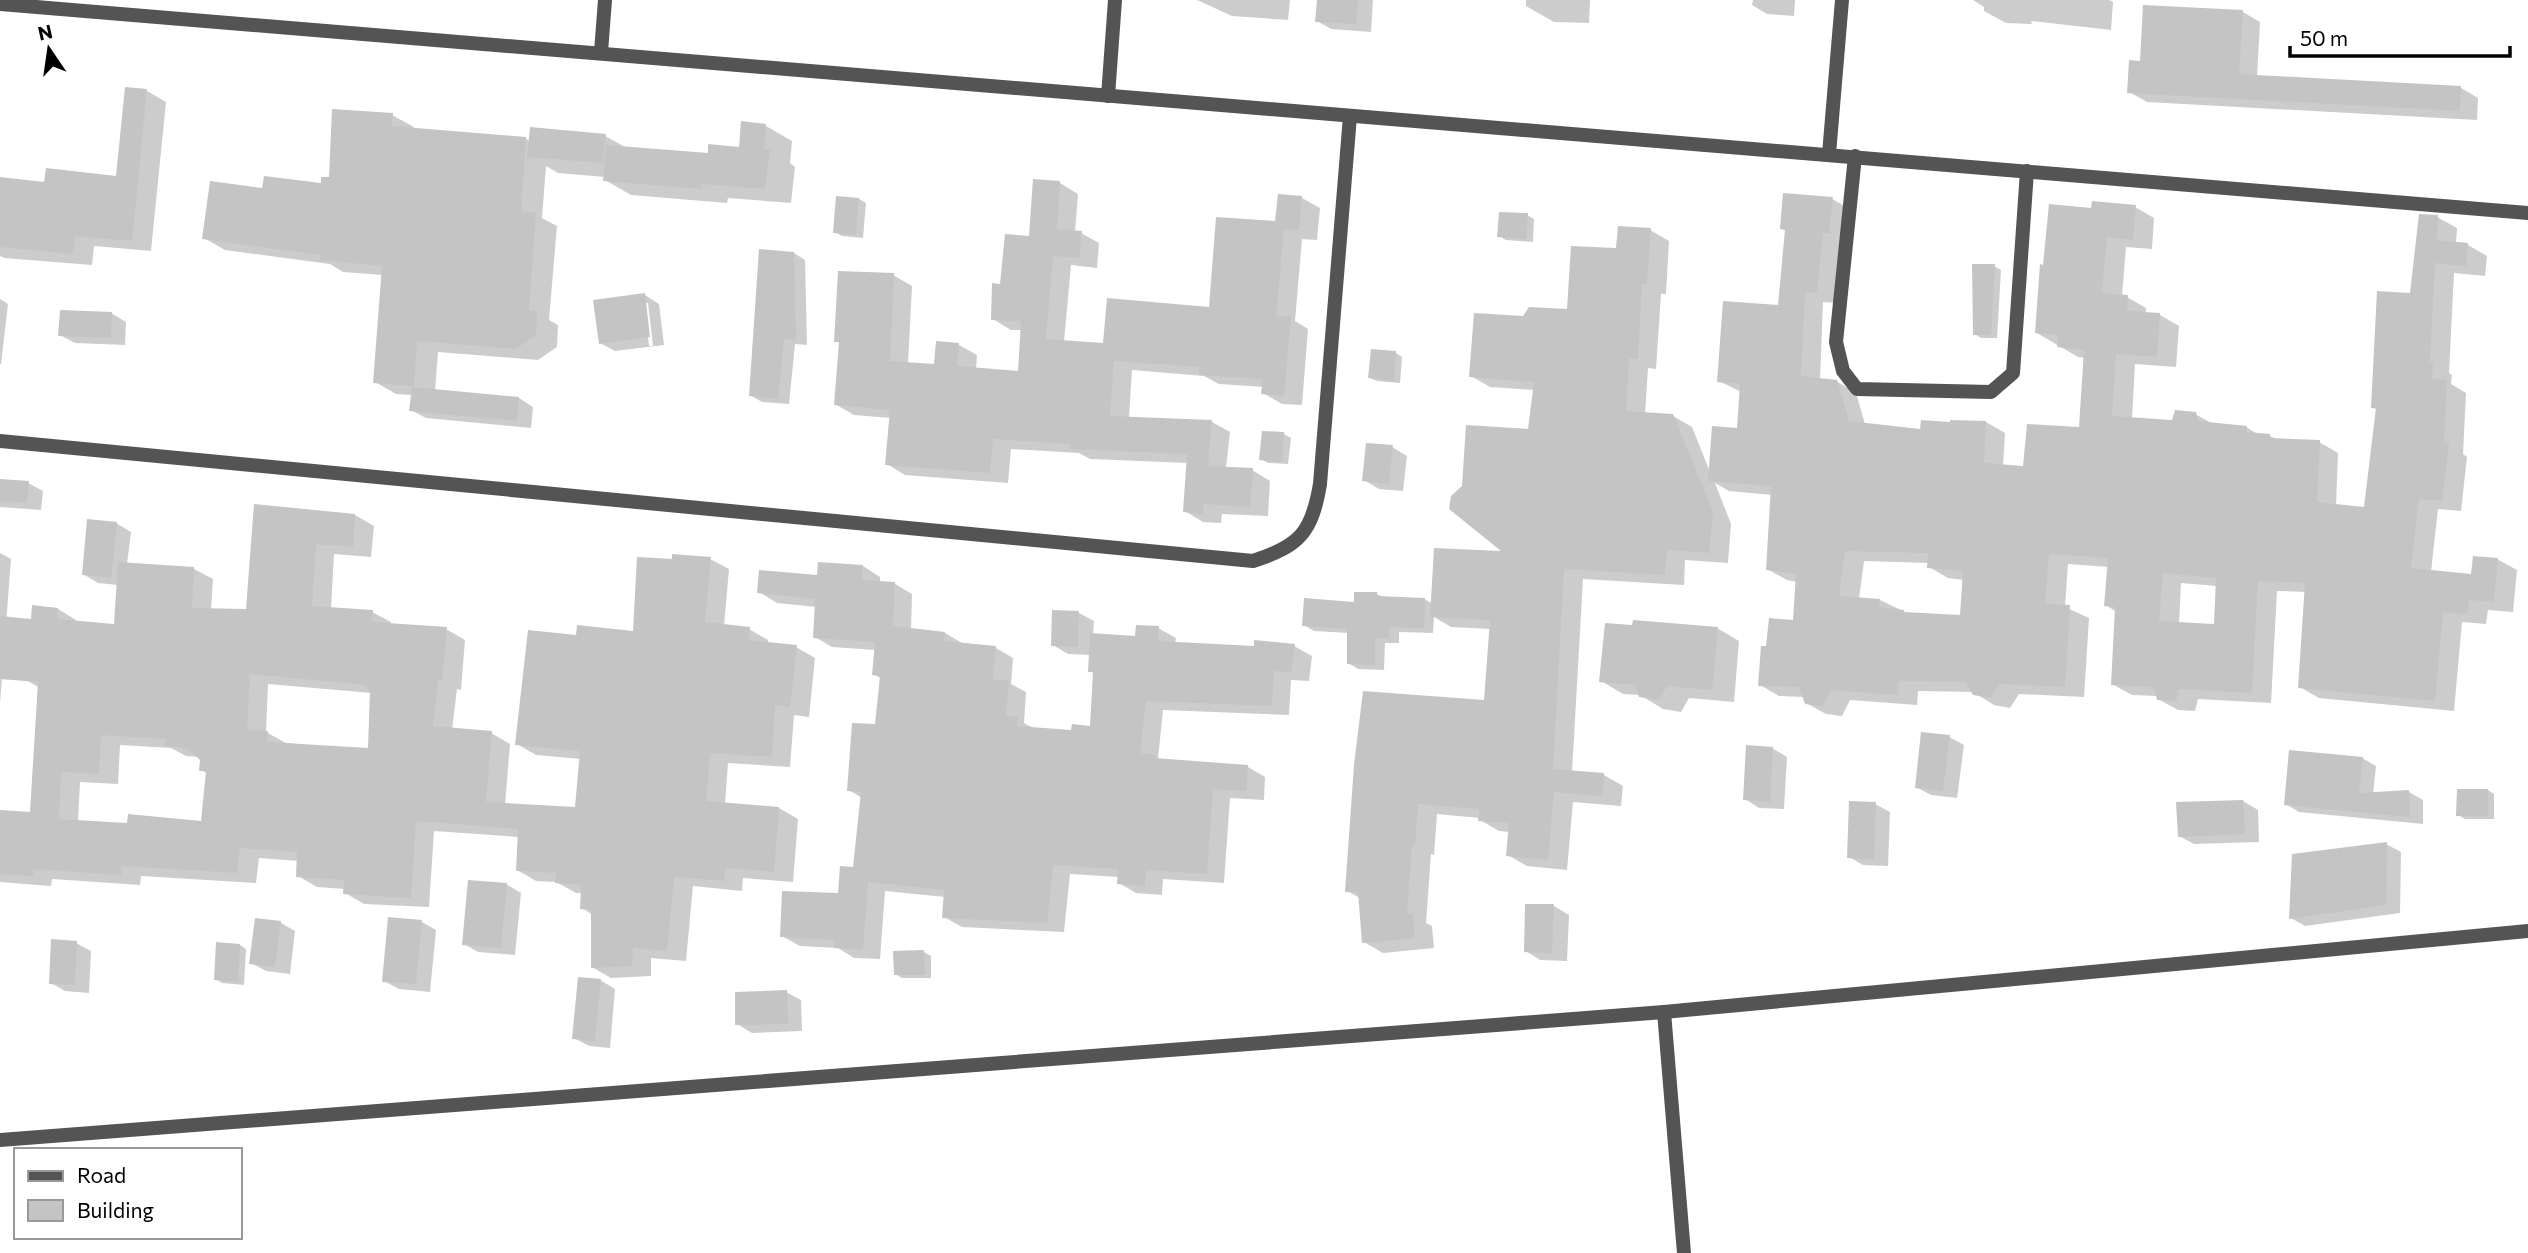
<svg xmlns="http://www.w3.org/2000/svg" width="2528" height="1253" font-family="Commissioner,sans-serif">
<style>
.shadow{fill:#0003;fill-rule:evenodd}
.building{fill:#c4c4c4;fill-rule:evenodd}
.lines{fill:none;stroke-linecap:round;stroke-linejoin:round}
.minor{stroke:#545454;stroke-width:14}
.tertiary{stroke:#545454;stroke-width:14}
</style>
<rect width="100%" height="100%" fill="#fff"/>
<g class="shadow">
<polygon points="1197,0 1290,0 1288,20 1232,16"/>
<polygon points="1318,0 1373,0 1371,32 1331,29 1317,21"/>
<polygon points="1526,0 1590,0 1589,23 1554,22 1526,6"/>
<polygon points="1753,0 1795,0 1794,16 1767,14 1752,5"/>
<polygon points="1973,0 2109,0 2113,2 2111,30 2031,21 2032,24 2006,23 1984,11 1984,7"/>
<polygon points="2243,12 2260,22 2257,77 2461,88 2478,98 2477,120 2147,102 2129,92 2142,63"/>
<polygon points="147,91 166,102 151,251 94,246 92,265 4,258 0,256 0,193 46,184 117,178"/>
<polygon points="392,115 414,127 413,129 526,139 530,141 605,136 627,148 709,155 740,149 743,123 766,126 792,141 790,163 795,167 791,203 728,198 727,203 631,195 605,180 605,177 558,173 546,166 542,218 557,226 549,320 558,325 557,347 538,360 438,352 435,391 519,398 533,407 531,428 426,418 411,410 413,395 396,394 375,382 383,275 343,272 330,264 225,250 204,238 264,190 322,185"/>
<polygon points="1035,181 1060,183 1078,194 1075,232 1081,233 1099,243 1097,268 1071,265 1064,342 1105,345 1210,308 1277,223 1279,196 1302,198 1320,208 1317,240 1302,239 1295,321 1308,329 1302,405 1282,404 1263,393 1264,387 1219,384 1204,376 1132,370 1129,418 1212,422 1230,432 1226,468 1252,470 1270,481 1268,516 1222,514 1221,523 1203,522 1185,511 1188,463 1090,459 1079,453 1011,449 1008,483 905,475 887,464 891,418 854,415 835,404 840,343 836,341 893,275 912,286 908,364 936,366 959,345 977,355 976,369 1019,373 1022,330 1011,330 993,319 1002,285 1030,238"/>
<polygon points="838,197 859,199 866,203 863,238 842,236 835,232"/>
<path d="M1832,199L1852,210L1836,303L1823,302L1820,380L1836,381L1856,393L1865,424L1922,431L1952,424V421L1986,422L2005,433L2003,466L2025,468L2081,429L2085,358L2078,357L2037,333L2093,210L2135,207L2154,218L2152,249L2126,247L2122,296L2127,297L2146,308V314L2160,315L2179,326L2176,367L2135,364L2132,419L2173,422L2195,414L2213,424L2246,427L2259,435L2270,436L2278,440L2319,442L2338,453L2336,506L2366,509L2377,410L2372,407L2437,217L2457,228L2456,243L2468,245L2487,256L2485,276L2454,273L2449,373L2452,375L2451,384L2466,393L2463,454L2467,457L2461,511L2438,509L2431,572L2473,576L2497,559L2517,570L2513,612L2488,610L2486,624L2462,622L2454,711L2319,698L2300,687L2307,592L2277,591L2271,703L2198,699L2195,711L2178,710L2158,699V696L2132,695L2112,684L2117,612L2105,605L2109,567L2068,564L2065,607L2089,618L2084,697L2019,694L2010,708L1994,705L1973,692L1918,691L1917,705L1850,700L1842,716L1826,714L1806,703L1804,697L1779,696L1760,685L1768,648L1795,622L1797,582L1787,580L1767,569L1772,495L1729,491L1715,483L1731,524L1728,563L1685,560L1684,585L1583,579L1572,772L1604,775L1623,786L1621,806L1573,802L1567,870L1527,866L1508,855L1510,832L1499,831L1480,820V818L1437,814L1434,855L1431,854L1426,923L1432,926L1434,948L1383,953L1364,942L1360,898L1347,891L1486,701L1491,629L1451,627L1434,617L1433,633L1399,632V643H1385L1384,670L1358,669L1348,663L1349,633L1314,631L1304,625L1377,594L1385,598L1424,599L1433,604L1506,554L1530,431L1534,390L1490,387L1471,376L1524,318L1569,311L1618,250L1650,230L1669,241L1666,294H1661L1656,369L1648,368L1645,414L1673,416L1692,427L1710,472L1739,430L1741,392L1719,381L1779,307L1787,231L1782,228ZM1864,561L1929,563V567L1948,578L1964,580L1961,617L1909,614L1880,600L1859,599ZM2181,583L2217,586L2216,626L2179,624Z"/>
<polygon points="1527,215 1534,219 1533,242 1506,240 1499,236"/>
<polygon points="794,253 805,260 807,345 795,344 789,404 762,402 750,395"/>
<polygon points="1994,266 2001,270 1997,338 1981,338 1975,334"/>
<path d="M645,295L659,304L664,345L615,351L600,343ZM644,303H648L653,346H649Z"/>
<polygon points="0,299 8,304 1,364 0,364"/>
<polygon points="111,313 126,322 125,345 75,343 60,335"/>
<polygon points="1396,353 1402,357 1400,383 1377,381 1370,378"/>
<polygon points="1284,434 1291,438 1288,464 1268,463 1261,459"/>
<polygon points="1392,447 1407,456 1403,491 1379,489 1364,480"/>
<polygon points="0,480 28,483 43,491 41,510 0,507"/>
<path d="M256,506L355,515L374,526L371,557L334,554L331,609L372,612L391,622V625L446,629L465,640L461,690L457,689L452,730L491,733L510,744L505,805L576,809L581,759L536,755L517,744L577,637L635,633L673,561L710,559L729,569L724,626L749,629L768,640V644L796,647L815,658L809,717L794,715L790,767L728,763L725,804L779,808L798,819L793,882L743,878L742,891L693,886L686,961L651,958V976L611,978L592,967L593,915L582,908L583,893H576L556,882L536,881L517,870L519,837L434,831L429,907L364,904L345,893V889L317,887L298,876L299,861L259,858L256,883L141,876L140,885L52,879L51,886L0,882V812L32,814L40,688L26,680L58,609L76,620V623L116,626L118,585L98,583L83,574L116,523L131,532L127,564L194,569L213,579L211,610L248,611ZM268,684L372,693L369,750L286,743L266,732ZM120,745L171,748L186,756L199,757L202,760L201,770L208,774L203,823L129,825L78,822L80,782L118,784Z"/>
<polygon points="0,553 11,559 0,703"/>
<polygon points="863,566 880,577 880,583 895,584 912,594 911,630 945,633 962,643 996,648 1013,658 1011,684 1026,692 1024,723 1035,729 1073,732 1091,727 1095,674 1090,671 1091,655 1068,654 1053,645 1079,613 1094,621 1093,635 1137,638 1158,628 1176,638 1175,643 1255,647 1294,646 1312,656 1309,681 1291,680 1289,715 1163,710 1158,759 1248,767 1265,777 1264,800 1230,798 1224,883 1163,879 1162,895 1136,893 1119,883 1119,877 1070,874 1064,932 962,927 944,917 945,897 885,891 880,959 854,958 838,948 800,946 782,936 840,895 854,869 862,798 849,790 877,726 882,679 873,674 876,650 832,647 815,637 817,607 777,603 759,592"/>
<polygon points="1717,628 1739,641 1734,702 1689,698 1681,712 1663,709 1640,695 1623,694 1601,681"/>
<polygon points="1949,737 1964,745 1957,798 1931,795 1916,787"/>
<polygon points="1772,748 1787,757 1784,809 1759,808 1745,799"/>
<polygon points="2362,758 2376,766 2373,794 2409,792 2423,800 2423,824 2299,812 2286,804"/>
<polygon points="2488,790 2494,794 2494,819 2465,819 2458,815"/>
<polygon points="2243,801 2258,810 2259,842 2194,844 2179,836"/>
<polygon points="1875,804 1890,812 1888,866 1863,865 1849,857"/>
<polygon points="2386,844 2401,852 2400,913 2305,926 2291,918"/>
<polygon points="506,884 521,893 515,955 478,952 464,944"/>
<polygon points="1554,906 1569,915 1567,961 1540,960 1526,951"/>
<polygon points="257,920 281,923 295,931 290,974 266,971 251,963"/>
<polygon points="422,922 436,930 430,992 399,989 384,981"/>
<polygon points="76,943 91,951 89,993 65,991 51,983"/>
<polygon points="240,945 246,949 244,985 222,983 216,979"/>
<polygon points="924,952 931,956 931,978 902,978 895,974"/>
<polygon points="600,980 615,989 610,1048 589,1046 574,1038"/>
<polygon points="786,992 801,1000 802,1031 752,1033 737,1024"/>
</g>
<g class="building">
<polygon points="1317,0 1358,0 1356,24 1315,22"/>
<polygon points="2143,5 2243,10 2239,74 2461,86 2460,111 2127,93 2129,60 2140,61"/>
<polygon points="125,87 147,89 132,241 75,236 73,254 0,247 0,177 44,182 46,168 116,176"/>
<polygon points="332,109 393,113 392,126 526,137 521,211 536,213 529,310 537,311 536,335 516,349 417,341 414,386 373,383 382,266 320,260 321,255 202,239 210,181 262,188 264,176 321,183 321,177 329,177"/>
<polygon points="741,121 766,124 764,149 770,150 765,189 702,184 702,189 603,181 606,145 708,153 708,144 739,147"/>
<polygon points="530,127 606,134 603,163 527,157"/>
<polygon points="1033,179 1060,181 1057,229 1082,231 1079,258 1053,256 1046,339 1103,343 1107,298 1209,307 1216,217 1275,221 1278,194 1302,196 1299,230 1284,229 1276,316 1291,317 1284,396 1261,394 1263,379 1199,375 1199,367 1114,361 1110,416 1212,420 1208,466 1253,468 1250,507 1204,504 1203,514 1183,512 1187,454 1069,449 1070,444 993,439 990,473 885,465 890,410 834,405 839,342 834,342 838,271 894,273 890,361 934,364 936,341 959,343 957,366 1018,371 1021,321 991,320 992,283 1000,284 1005,234 1029,236"/>
<path d="M1783,193L1833,197L1829,233H1823L1817,293L1805,292L1801,376L1837,380L1849,421L1920,429L1921,420L1950,422V420L1986,421L1984,463L2023,466L2027,424L2079,427L2084,350L2057,347L2058,335L2035,333L2040,264L2043,265L2049,204L2091,208L2092,201L2136,205L2133,240L2107,237L2102,293L2128,295L2127,311L2160,313L2157,357L2116,354L2112,416L2172,420L2175,410L2196,412L2198,421L2247,426L2246,432L2270,434V438L2320,440L2317,502L2364,507L2376,408H2371L2377,291L2410,293L2419,214L2438,215L2437,240L2468,243L2466,266L2435,263L2430,362H2433L2432,379L2447,380L2444,443L2449,444L2442,501L2419,499L2411,568L2471,574L2473,556L2498,558L2494,602L2469,600L2467,614L2443,612L2435,701L2298,688L2305,583L2258,581L2252,693L2179,689L2176,701L2157,700L2154,687L2111,685L2115,607L2104,606L2108,558L2049,554L2045,604L2070,605L2065,687L1999,684L1991,698L1973,695L1966,682L1899,681L1898,695L1831,690L1823,706L1805,704L1799,687L1758,686L1761,646H1766L1769,618L1793,620L1796,574L1766,570L1771,486L1708,481L1712,426L1737,428L1740,384L1717,382L1723,301L1778,305L1785,230L1780,229ZM1845,551L1928,553L1927,568L1963,571L1960,615L1904,612V610L1879,607L1880,599L1839,596ZM2163,573L2216,578L2214,624L2159,621Z"/>
<polygon points="836,196 859,198 856,235 833,233"/>
<polygon points="1499,212 1528,213 1526,239 1497,237"/>
<polygon points="1618,226 1651,228 1647,284 1642,284 1638,359 1629,358 1626,411 1673,414 1713,512 1709,553 1667,550 1665,575 1564,569 1553,769 1604,773 1603,796 1554,792 1548,860 1506,856 1509,823 1478,821 1479,809 1418,804 1415,845 1412,845 1407,914 1413,913 1415,938 1362,943 1358,892 1345,892 1354,765 1363,691 1484,700 1490,620 1430,617 1434,548 1501,551 1449,509 1451,496 1462,486 1466,425 1528,429 1534,382 1469,377 1474,313 1523,316 1529,307 1567,309 1571,246 1616,248"/>
<polygon points="759,249 794,252 796,340 784,339 778,399 749,396"/>
<polygon points="1972,264 1995,264 1991,335 1973,335"/>
<polygon points="645,293 650,337 599,344 593,300"/>
<polygon points="60,310 112,312 111,338 58,336"/>
<polygon points="1371,349 1396,351 1394,381 1368,378"/>
<polygon points="412,387 519,397 517,421 409,411"/>
<polygon points="1262,431 1284,432 1282,462 1259,460"/>
<polygon points="1366,443 1393,445 1389,484 1362,481"/>
<polygon points="0,479 29,481 27,503 0,501"/>
<path d="M254,504L355,514L353,547L316,544L312,606L373,610L372,622L447,627L442,680H438L433,726L492,731L486,802L575,807L580,751L515,745L528,630L576,635L577,625L633,631L637,557L672,559V554L711,557L705,622L750,627L748,640L797,645L790,707L775,705L772,757L710,753L706,801L779,807L774,872L725,868L724,881L674,877L667,951L633,948L632,966L591,968V910L580,909L581,885L555,883L556,873L516,871L518,829L416,821L411,898L343,894L344,880L296,877L297,852L240,848L237,873L122,866L121,875L33,869V876L0,874V810L30,812L38,682L0,679V616L31,619L32,605L58,608L57,619L114,624L118,562L194,567L192,608L246,609ZM250,674L367,685V690L370,691L368,748L267,742L268,731L247,730ZM101,735L165,739V746L187,748L200,760L199,771H206L201,821L128,814L127,823L59,819L61,772L99,774Z"/>
<polygon points="87,519 117,522 111,578 82,575"/>
<polygon points="818,562 863,565 862,580 895,582 893,626 945,632 944,641 996,646 993,679 1009,681 1006,716 1018,717 1017,726 1071,730 1072,724 1090,726 1093,672 1088,672 1090,633 1135,636 1136,625 1159,626 1158,641 1254,646 1254,640 1295,644 1291,672 1274,671 1272,706 1146,701 1140,753 1155,755 1154,758 1248,765 1246,791 1213,789 1207,874 1146,870 1145,886 1117,884 1118,869 1053,865 1047,923 942,918 944,890 868,882 863,950 834,948 835,940 780,937 782,891 838,893 840,866 853,867 861,792 847,791 852,723 875,724 880,676 872,675 875,642 813,638 815,599 757,593 759,570 817,575"/>
<polygon points="1354,592 1377,592 1377,596 1425,598 1424,628 1389,627 1389,638 1375,638 1375,665 1347,664 1347,629 1302,626 1304,598 1354,602"/>
<polygon points="1052,610 1079,611 1078,647 1051,646"/>
<polygon points="1633,620 1718,627 1712,690 1667,686 1659,700 1639,697 1635,685 1599,682 1605,623 1632,625"/>
<polygon points="1921,732 1950,735 1943,791 1915,788"/>
<polygon points="1746,745 1773,747 1770,802 1743,800"/>
<polygon points="2289,750 2363,757 2359,793 2409,790 2410,817 2284,805"/>
<polygon points="2457,789 2488,789 2488,816 2456,816"/>
<polygon points="2243,800 2245,834 2178,837 2176,802"/>
<polygon points="1849,801 1876,802 1874,859 1847,858"/>
<polygon points="2387,842 2386,905 2289,919 2292,854"/>
<polygon points="468,880 507,883 501,948 462,945"/>
<polygon points="1525,904 1554,904 1552,954 1524,952"/>
<polygon points="388,917 422,920 416,984 382,982"/>
<polygon points="255,918 281,921 275,967 249,964"/>
<polygon points="51,939 77,941 75,985 49,984"/>
<polygon points="216,942 240,944 238,982 214,980"/>
<polygon points="924,950 925,975 894,975 893,951"/>
<polygon points="578,977 601,979 595,1041 572,1039"/>
<polygon points="787,990 788,1024 735,1025 735,992"/>
</g>
<g class="lines">
<g class="minor">
<polyline points="0,4 2528,213"/>
<polyline points="601,52 605,0"/>
<polyline points="1108,96 1115,0"/>
<polyline points="1829,154 1842,0"/>
<polyline points="1855,156 1836,342 1843,371 1857,389 1991,392 2013,373 2027,171"/>
<path d="M0,441L1253,561C1300,546 1312,532 1320,484L1350,116"/>
<polyline points="1664,1012 1684,1253"/>
</g>
<polyline class="tertiary" points="0,1140 1664,1012 2528,931"/>
</g>
<rect x="14" y="1148" width="228" height="91" fill="#ffffff" stroke="#999999" stroke-width="2"/>
<rect x="28" y="1171" width="35" height="10" fill="#545454" stroke="#999999" stroke-width="2"/>
<text x="77" y="1183" font-size="21" fill="#000000">Road</text>
<rect x="28" y="1200" width="35" height="21" fill="#c4c4c4" stroke="#999999" stroke-width="2"/>
<text x="77" y="1218" font-size="21" fill="#000000">Building</text>
<g transform="translate(49 49) rotate(347)" stroke="#ffffff" stroke-width="5" paint-order="stroke">
<path d="M0-5L12 26L0 18L-12 26Z" fill="#000000"/>
<text y="-10" font-size="19" font-weight="bold" text-anchor="middle" fill="#000000">N</text>
</g>
<path d="M2290 46v10h220v-10" fill="none" stroke="#000000" stroke-width="3.5"/>
<text x="2300" y="46" font-size="21" fill="#000000" stroke="#ffffff" stroke-width="5" paint-order="stroke">50 m</text>
</svg>
